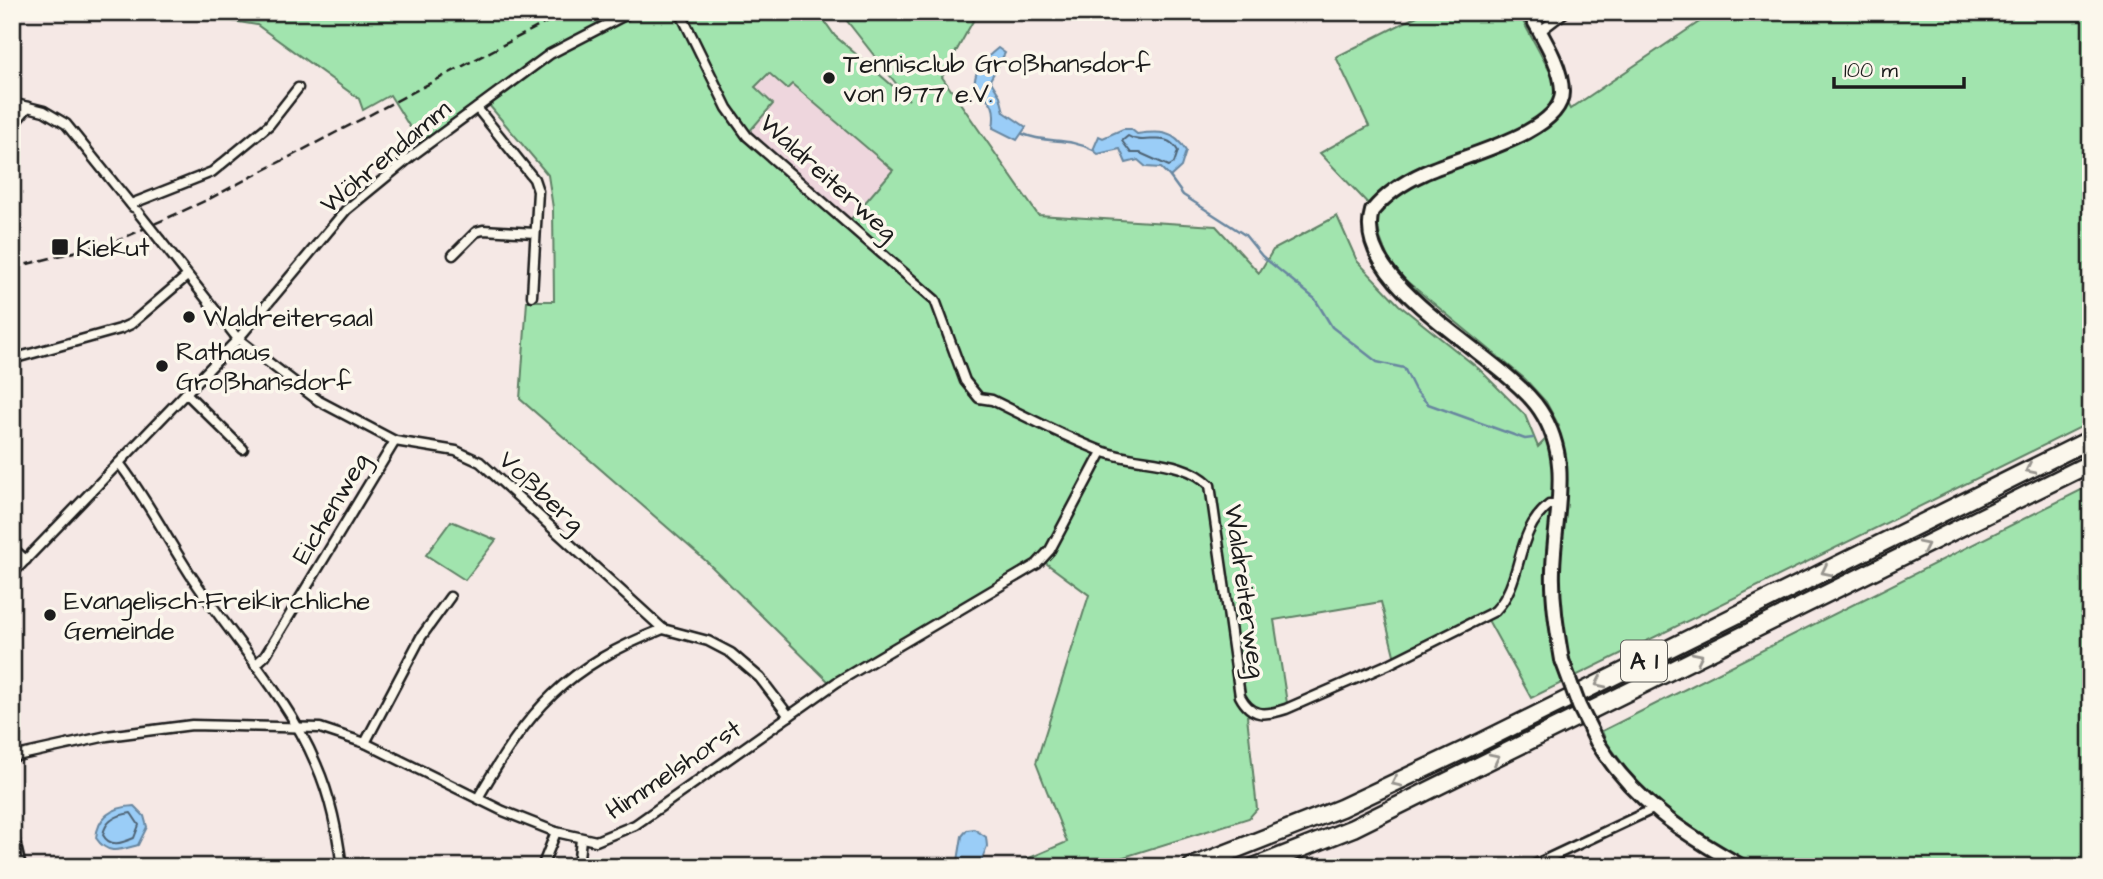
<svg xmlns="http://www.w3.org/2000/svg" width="2103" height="879" font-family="'Architects Daughter',sans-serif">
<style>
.built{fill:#eed6dd}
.green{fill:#a1e4ae;stroke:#5e8065;stroke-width:2}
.water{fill:#9acdf7;stroke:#68869f;stroke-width:2}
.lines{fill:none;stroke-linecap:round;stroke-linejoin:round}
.shore{stroke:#4e6374;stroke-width:2}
.stream{stroke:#68869f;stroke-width:2.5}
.minor-casing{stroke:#1c1c1c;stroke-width:13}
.secondary-casing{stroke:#1c1c1c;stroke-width:18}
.motorway-casing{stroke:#1c1c1c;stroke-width:21}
.minor{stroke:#fbf7ec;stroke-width:8}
.secondary{stroke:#fbf7ec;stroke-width:12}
.motorway{stroke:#fbf7ec;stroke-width:16}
.rail{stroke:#1c1c1c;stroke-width:2.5;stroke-dasharray:10 5;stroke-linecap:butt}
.minor-bridge-casing{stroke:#1c1c1c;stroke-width:13;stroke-linecap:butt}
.secondary-bridge-casing{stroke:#1c1c1c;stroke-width:18;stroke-linecap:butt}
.minor-bridge{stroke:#fbf7ec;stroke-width:8}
.secondary-bridge{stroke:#fbf7ec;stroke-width:12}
.oneway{stroke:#97948e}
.poi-dot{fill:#1c1c1c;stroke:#fbf7ec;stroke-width:2.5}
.labels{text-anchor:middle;stroke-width:7;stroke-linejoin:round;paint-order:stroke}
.shield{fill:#fbf7ec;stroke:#5f5e5a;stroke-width:2}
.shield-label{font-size:24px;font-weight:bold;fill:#1c1c1c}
.poi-label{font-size:26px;fill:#1c1c1c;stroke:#fbf7ec;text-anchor:start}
.street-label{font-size:26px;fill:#1c1c1c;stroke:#fbf7ec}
</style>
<rect width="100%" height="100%" fill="#f5e8e5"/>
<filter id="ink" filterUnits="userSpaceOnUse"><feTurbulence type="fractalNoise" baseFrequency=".0143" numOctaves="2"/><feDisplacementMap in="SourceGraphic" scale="14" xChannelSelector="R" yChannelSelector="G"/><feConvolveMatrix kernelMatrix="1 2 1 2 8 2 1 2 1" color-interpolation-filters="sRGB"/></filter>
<g filter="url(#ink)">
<polygon class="built" points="769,73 787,89 792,83 893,170 850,221 749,132 774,104 756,87"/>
<g class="green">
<polygon points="177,12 677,12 724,110 845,226 893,170 792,84 787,89 769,73 755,87 773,104 749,132 726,98 685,12 818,12 835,36 909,100 840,12 978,12 942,77 1038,215 1216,226 1259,273 1273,250 1337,216 1357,261 1399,305 1479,369 1525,415 1538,447 1559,426 1546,402 1525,379 1404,279 1388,258 1380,238 1376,212 1320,153 1369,126 1336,57 1425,12 1518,12 1570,109 1714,12 2091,12 2091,422 1531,698 1488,620 1395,659 1381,602 1274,620 1287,703 1247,716 1257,809 1249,818 1092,867 1008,867 1067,842 1036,763 1089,595 1043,561 831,684 706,561 520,399 527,301 554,301 553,208 548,175 489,105 477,104 421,145 390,95 363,110 359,99 257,25"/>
<polygon points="2091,485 2091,867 1757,867 1704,839 1646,796 1606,741 1602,731"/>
<polygon points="451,521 496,540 465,580 426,555"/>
</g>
<g class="water">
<path d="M998,48L1005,53L990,80L1000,96L1004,112L1026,127L1017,140L993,128C996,110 994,99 975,91C972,71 983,60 998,48Z"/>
<path d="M1123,129H1131L1137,134C1158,131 1174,130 1186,151L1181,167L1170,177L1161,168L1146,167L1138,160L1126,163L1120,149L1098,154L1093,150L1099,136L1103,138Z"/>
<path d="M134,806L144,816L147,827L138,845C120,850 108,856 96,838C98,816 113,807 134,806Z"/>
<polygon points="974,829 986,837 987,846 979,867 957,867 962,836 967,830"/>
</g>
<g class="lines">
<g class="shore">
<path d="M1128,136C1144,147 1166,129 1178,151L1174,163L1169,166L1140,153H1131L1122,141Z"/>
<path d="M131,813L139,825L134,838C122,843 110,848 103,835C105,820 117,815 131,813Z"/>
</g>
<g class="stream">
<path d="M1023,134C1047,144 1068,137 1093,150"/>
<polyline points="1170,177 1183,195 1245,235 1262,256 1315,299 1332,327 1377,362 1404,368 1415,390 1428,404 1525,439 1533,438"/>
</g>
<g class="minor-casing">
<g id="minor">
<path d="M680,12L727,108L747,136L935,300L965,381L979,398L992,400C1027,417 1063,436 1099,450C1135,465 1182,457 1210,485L1240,696C1251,717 1265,716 1286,709L1389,664L1495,611C1525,580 1513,534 1549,505H1560"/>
<polyline points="1539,32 1565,12"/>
<polyline points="12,103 44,111 66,124 133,207"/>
<polyline points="477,108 534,179 538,191 532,296"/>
<polyline points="12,126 28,107"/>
<polyline points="131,204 212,172 269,125 298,88"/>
<polyline points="160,240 238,339 319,401 395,441 456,451 480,462 663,629 708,641 731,653 760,678 789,716"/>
<polyline points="453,255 476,232 483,230 535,233"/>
<polyline points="12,359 120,329 131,324 187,276"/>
<polyline points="186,393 243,449"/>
<path d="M119,463C146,498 166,537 190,574C231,637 287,695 316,764C331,798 337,831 342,867"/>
<polyline points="12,548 26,560"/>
<polyline points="12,574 238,339 346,210 413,155 550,54 631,12"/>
<polyline points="255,665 265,656 395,441"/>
<polyline points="365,743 421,637 450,597"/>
<polyline points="12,757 107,736 192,725 320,728 365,743 503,811 556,832 596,841 635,825 837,682 1037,564 1050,550 1102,452"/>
<path d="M478,798C529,709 565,667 663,629"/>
<polyline points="12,829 21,867"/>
<polyline points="542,867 556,832"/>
<polyline points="578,867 581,839"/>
<polyline points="1530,867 1653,809"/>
</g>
</g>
<g class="secondary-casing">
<g id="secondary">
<path d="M1529,12C1541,35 1562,65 1562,92C1562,134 1457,157 1424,173C1404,182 1386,194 1372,211C1350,286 1504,355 1540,410C1574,461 1554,515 1553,570C1552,601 1557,630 1562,660"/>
<path d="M1597,742C1634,801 1684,834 1743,867"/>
</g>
</g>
<g class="motorway-casing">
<g id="motorway">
<polyline points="1191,867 1341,808 1481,742 2091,439"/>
<polyline points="1254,867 1353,828 2091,463"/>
</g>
</g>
<use href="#minor" class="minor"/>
<use href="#secondary" class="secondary"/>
<use href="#motorway" class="motorway"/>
<polyline class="rail" points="12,268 117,241 209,199 566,12"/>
<g class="minor-bridge-casing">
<polyline id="minor-bridge" points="137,211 160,240"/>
</g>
<g class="secondary-bridge-casing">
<polyline id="secondary-bridge" points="1562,660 1579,706 1597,742"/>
</g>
<use href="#minor-bridge" class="minor-bridge"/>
<use href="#secondary-bridge" class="secondary-bridge"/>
</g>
<defs><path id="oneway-chevron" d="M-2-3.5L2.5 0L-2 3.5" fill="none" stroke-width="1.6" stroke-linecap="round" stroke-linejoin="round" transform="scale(1.75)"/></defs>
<g class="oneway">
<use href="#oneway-chevron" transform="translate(2030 469) rotate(154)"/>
<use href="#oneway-chevron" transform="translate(1924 546) rotate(-26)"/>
<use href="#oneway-chevron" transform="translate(1826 571) rotate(154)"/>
<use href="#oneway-chevron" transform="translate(1698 657) rotate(-26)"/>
<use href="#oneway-chevron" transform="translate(1600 683) rotate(154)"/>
<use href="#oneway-chevron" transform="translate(1495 758) rotate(-26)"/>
<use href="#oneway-chevron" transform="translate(1396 782) rotate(155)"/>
</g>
</g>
<g class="poi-dot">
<circle cx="829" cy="78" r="7"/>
<rect x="51" y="238" width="18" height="18" rx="3.5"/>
<circle cx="189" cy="317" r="7"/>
<circle cx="162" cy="366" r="7"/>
<circle cx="50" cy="615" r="7"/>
</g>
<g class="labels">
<rect class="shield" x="1621" y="640.5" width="46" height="41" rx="5"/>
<g class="shield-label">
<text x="1644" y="669">A 1</text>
</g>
<g class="poi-label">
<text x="843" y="72">Tennisclub Großhansdorf<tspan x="843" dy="30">von 1977 e.V.</tspan></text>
<text x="76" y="256">Kiekut</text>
<text x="203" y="326">Waldreitersaal</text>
<text x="176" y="360">Rathaus<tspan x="176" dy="30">Großhansdorf</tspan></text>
<text x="64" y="609">Evangelisch-Freikirchliche<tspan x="64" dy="30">Gemeinde</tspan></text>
</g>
<g class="street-label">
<text transform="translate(385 156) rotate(-40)" y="9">Wöhrendamm</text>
<text transform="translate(829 177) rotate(42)" y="9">Waldreiterweg</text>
<text transform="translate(542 491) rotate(43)" y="9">Voßberg</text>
<text transform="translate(330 508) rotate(-59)" y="9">Eichenweg</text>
<text transform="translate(1246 591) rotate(82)" y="9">Waldreiterweg</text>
<text transform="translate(673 769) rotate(-34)" y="9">Himmelshorst</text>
</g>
</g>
<rect width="2103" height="879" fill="none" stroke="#fbf7ec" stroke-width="42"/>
<rect x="21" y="21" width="2061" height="837" fill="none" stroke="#1c1c1c" stroke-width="2.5" filter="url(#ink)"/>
<path d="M1834 77v10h130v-10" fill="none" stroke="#1c1c1c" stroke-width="3.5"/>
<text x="1844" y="77" font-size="21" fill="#1c1c1c" stroke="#fbf7ec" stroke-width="5" paint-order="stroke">100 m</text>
</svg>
